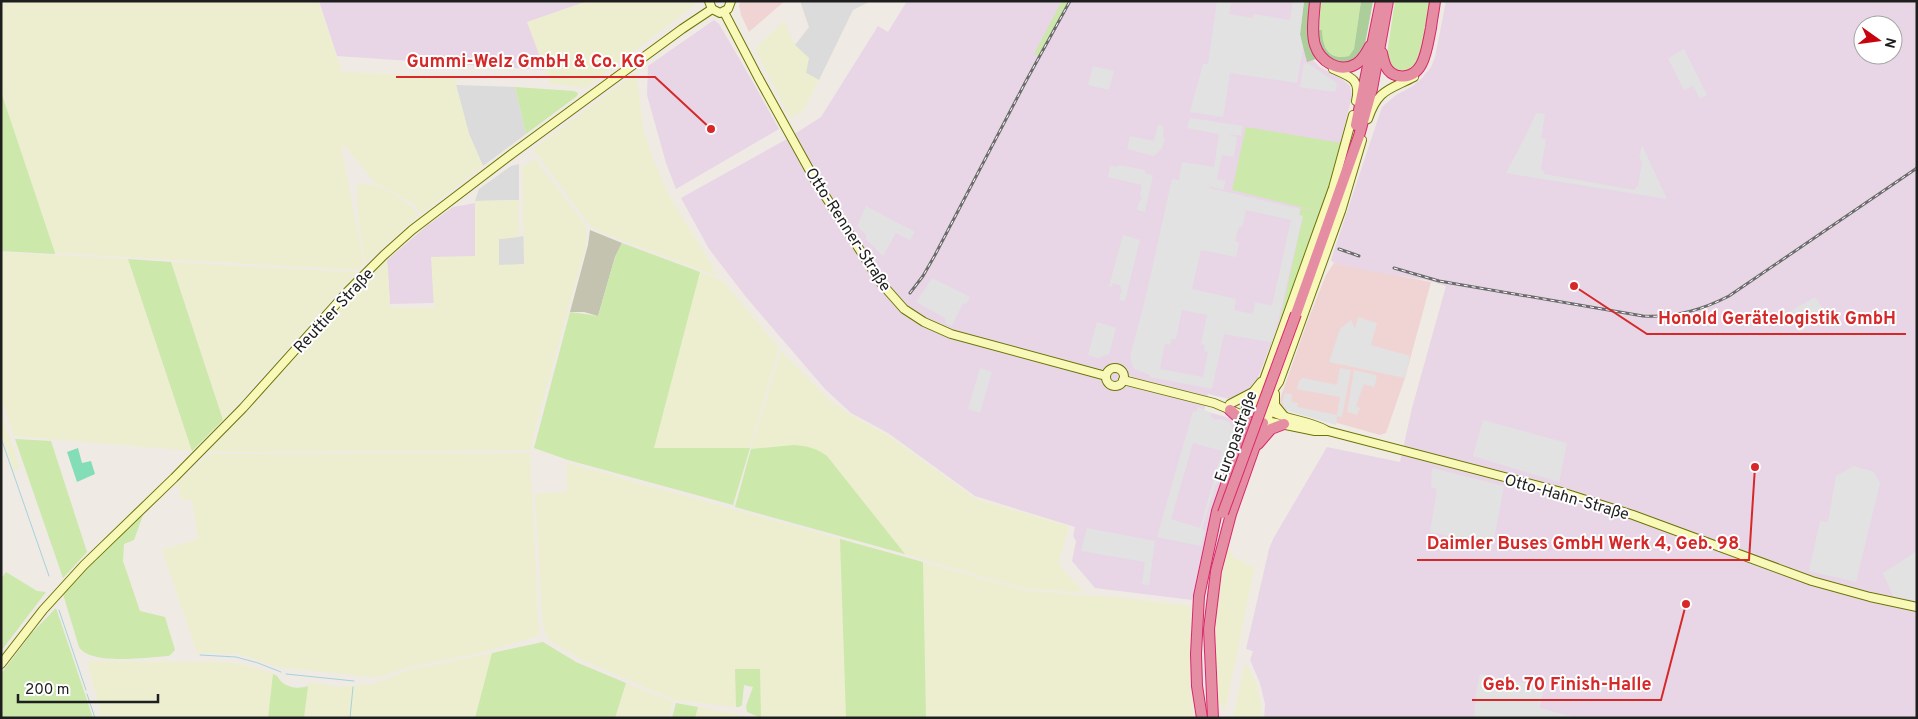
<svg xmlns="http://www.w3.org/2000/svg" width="1918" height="719" font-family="Overpass,sans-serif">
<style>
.residential{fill:#dcdbdb}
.commercial{fill:#f0d4d4}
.industrial{fill:#e8d6e6;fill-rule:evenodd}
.construction{fill:#c3c3b0}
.farmland{fill:#edeed0}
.grass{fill:#cce8ab}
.forest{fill:#abce9a}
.pitch{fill:#83ddb6}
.parking{fill:#e2e2e2;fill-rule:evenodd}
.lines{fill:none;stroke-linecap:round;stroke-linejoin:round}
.stream{stroke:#a5d2dc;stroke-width:1}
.secondary-casing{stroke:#6d7406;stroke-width:10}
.highway-casing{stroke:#d8276c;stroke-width:12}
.secondary{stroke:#f8f8b9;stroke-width:8}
.highway{stroke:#e58da2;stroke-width:10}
.rail-casing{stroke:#6c6c6c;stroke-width:3}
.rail{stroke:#fff;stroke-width:1;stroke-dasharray:4;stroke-linecap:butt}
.highway-bridge-casing{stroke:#d8276c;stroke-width:12;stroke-linecap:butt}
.highway-bridge{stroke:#e58da2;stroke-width:10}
.labels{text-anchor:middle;stroke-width:4;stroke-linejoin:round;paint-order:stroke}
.street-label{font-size:16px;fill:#1e1e1e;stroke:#fff}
.leader{fill:none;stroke:#d62828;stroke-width:2}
.callout-dot{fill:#d62828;stroke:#fff;stroke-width:2}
.callout-label{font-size:18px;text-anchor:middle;font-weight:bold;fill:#d62828;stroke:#fff;stroke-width:4;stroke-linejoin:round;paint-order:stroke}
</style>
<rect width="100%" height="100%" fill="#efebe4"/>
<g class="residential">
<polygon points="800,1 871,1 853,10 819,80 806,73 795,45 809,27"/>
<polygon points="456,85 515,87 526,134 483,166 469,134"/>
<polygon points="519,164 519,200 475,201 479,189 511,166"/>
<polygon points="524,236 525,264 499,266 499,239"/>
</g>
<g class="commercial">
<polygon points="741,1 785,1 749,32 741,15 739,5"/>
<polygon points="1334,263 1431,282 1405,378 1386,433 1380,435 1284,408 1280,404 1280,399 1308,320 1326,275"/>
</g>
<g class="industrial">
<polygon points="319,1 588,1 528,22 545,70 337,56"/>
<polygon points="907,1 1306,1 1307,54 1320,67 1342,79 1350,86 1352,96 1323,212 1255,385 1249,390 1229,399 1208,394 1204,411 1230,418 1236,426 1237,436 1214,505 1203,548 1192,600 1095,588 1072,561 1076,541 1073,536 1075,527 975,496 888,433 851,413 825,389 746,297 709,249 681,198 785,140 821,117 878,26 888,32"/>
<path d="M1446,1H1917V718H1264L1265,704L1260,683L1250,660L1253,651L1246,649L1269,549L1273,539L1327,447L1400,462L1412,408L1446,286L1426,280L1369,271L1334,263L1331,260L1382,107L1396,95L1411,87L1421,79L1431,67L1435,57ZM1863,25H1893V55H1863Z"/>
<polygon points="714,20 719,24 750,77 779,129 676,189 666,163 647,95 648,66"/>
<polygon points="475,203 475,256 434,293 434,303 390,304 387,260 428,225 453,207"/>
</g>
<polygon class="construction" points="590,230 622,243 615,257 598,316 584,312 570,312 588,245"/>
<g class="farmland">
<polygon points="1,1 318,1 342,72 457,77 456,85 469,134 483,166 421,214 414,204 375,183 345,146 341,147 364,264 359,270 55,253 1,92"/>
<polygon points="588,1 700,1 586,88 550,84 527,22"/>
<polygon points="784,21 795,45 809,58 806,73 819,80 804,110 790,118 755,49"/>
<polygon points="636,73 644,132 654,161 671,199 719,277 598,231 589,225 533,149"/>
<polygon points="535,159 583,222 586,229 586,245 533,436 531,450 243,452 212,452 207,450 280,373 350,293 386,257 388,269 390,308 434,308 431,257 475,256 475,201 519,200 519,237 499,239 499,265 524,264 522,167"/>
<polygon points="357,184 375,185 393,194 412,207 419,215 365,263 358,218"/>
<polygon points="1,252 128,259 192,451 14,436 1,398"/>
<polygon points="171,262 354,272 356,273 223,420"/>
<polygon points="700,272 723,281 779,348 750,448 654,448"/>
<polygon points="781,351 831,402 849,414 889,436 976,499 1069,526 1059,562 1061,568 1084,592 1025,589 905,554 827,456 794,445 751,449"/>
<polygon points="1,412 20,468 14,471 1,433"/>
<polygon points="530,453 539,636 476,654 408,667 378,678 278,667 238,654 197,653 162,550 198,539 192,499 182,501 177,483 206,457 211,454"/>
<polygon points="567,463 840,539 846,718 761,718 760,669 735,669 736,707 674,700 578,658 549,640 543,629 535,494 567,492"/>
<polygon points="1228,545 1233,557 1252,566 1254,570 1225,711 1218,701 1213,689 1213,648 1219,580 1222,576 1223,570 1221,567"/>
<polygon points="923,562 1026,591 1115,597 1191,606 1190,688 1194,718 926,718"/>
<polygon points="492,653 475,718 304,718 308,686 310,682 337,687 374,684 408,670"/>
<polygon points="87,661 226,662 250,666 273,674 268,718 102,718"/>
<polygon points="1245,664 1248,667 1256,682 1261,705 1261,718 1233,718"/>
<polygon points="626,683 673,702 669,718 615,718"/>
<polygon points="698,707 741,715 748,718 695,718"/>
</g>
<g class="grass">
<polygon points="1062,1 1069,1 1038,56 1034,54"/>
<path d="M1317,1H1361L1354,49L1349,56C1334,60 1327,53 1322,40C1321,36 1317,33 1316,30C1313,22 1317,9 1317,1Z"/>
<polygon points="1395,1 1431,1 1419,65 1400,74 1390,66 1387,54"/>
<polygon points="515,87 574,91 578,93 577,96 526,134"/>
<polygon points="1,92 55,253 55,254 1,251"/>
<polygon points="1246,127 1341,143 1323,212 1283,321 1280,320 1303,216 1299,215 1301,208 1317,211 1232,190"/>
<polygon points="622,243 700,272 654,448 750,448 733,505 568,460 534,448 570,312 598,316 615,257"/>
<polygon points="128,259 171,262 223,420 192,451"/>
<polygon points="15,439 51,441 87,552 63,578"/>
<path d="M794,445C807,446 816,448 827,456L905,554L735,507L751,449Z"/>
<path d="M141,513L143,515L134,540L124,544L123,561L140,611L165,617L175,650L169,656C148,657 91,666 79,647L63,594Z"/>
<polygon points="840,539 923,562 926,718 846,718"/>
<polygon points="6,572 37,591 46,592 1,651 1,579"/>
<polygon points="56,608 93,718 1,718 1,674 31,634"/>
<polygon points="543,642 576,662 626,683 615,718 475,718 492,653"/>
<polygon points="735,669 760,669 761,718 747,712 746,706 753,687 744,685 742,705 739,707 736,707"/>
<path d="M273,674L277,676C283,687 296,690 308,686L304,718H268Z"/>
<polygon points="676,703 698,707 695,718 672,718"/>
</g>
<g class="forest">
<polygon points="1304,1 1310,1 1310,44 1316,59 1307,62 1300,35"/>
<path d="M1361,1H1373L1364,50L1357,60L1346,65L1336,64L1322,54L1316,30H1322C1322,48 1330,61 1349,56L1354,49Z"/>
</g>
<polygon class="pitch" points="78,448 82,463 91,461 95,474 77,482 67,452"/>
<g class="parking">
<polygon points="1217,1 1231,3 1229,14 1253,18 1254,14 1290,20 1293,1 1304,1 1300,34 1303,47 1297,83 1230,73 1223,117 1190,112 1203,64 1208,64"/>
<polygon points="1684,49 1707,95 1700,99 1693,86 1684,90 1668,58"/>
<polygon points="1304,63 1309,64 1337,83 1335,92 1300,87"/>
<polygon points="1093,66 1114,71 1109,90 1088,85"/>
<polygon points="1536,113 1545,114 1541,138 1546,139 1541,168 1545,174 1634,190 1638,186 1642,162 1639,157 1642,145 1667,199 1506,173 1526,135"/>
<path d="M1190,118L1243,126L1241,136L1226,134L1237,137L1234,157L1222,155L1217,179L1226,181L1223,190L1210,186L1209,188L1300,209L1299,215L1303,216L1274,338L1270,342L1224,334L1212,389L1150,377V375L1134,369L1130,357L1147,291L1172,179L1179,180L1182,162L1214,167L1219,134L1187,128ZM1246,210L1291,220L1272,306L1255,302L1253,314L1234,310L1236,299L1192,289L1201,250L1236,257L1239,243L1235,241L1239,227H1242ZM1182,310L1207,315L1201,344L1205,345L1204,351L1208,352L1203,377L1160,369L1165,344L1170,345L1172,339H1176Z"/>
<polygon points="1158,124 1164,127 1163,136 1165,140 1162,148 1154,156 1127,149 1130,136 1154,141"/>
<polygon points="1119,165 1145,170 1145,173 1153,175 1145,212 1137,210 1139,202 1142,199 1140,195 1142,185 1108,177 1110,166 1118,167"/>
<polygon points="866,206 915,232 910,240 896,233 883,256 866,239 866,235 857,226"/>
<polygon points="1123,235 1140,240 1125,301 1119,300 1122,289 1120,289 1121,286 1113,283 1112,287 1109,286"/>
<polygon points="932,278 970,297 966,304 963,303 952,326 946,324 945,318 916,302"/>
<polygon points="1815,297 1827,315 1799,332 1788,313"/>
<polygon points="1358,317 1377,323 1371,345 1410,356 1405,378 1329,362 1340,329 1351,320 1355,329"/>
<polygon points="1097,322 1116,328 1109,354 1098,358 1088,355"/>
<polygon points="980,368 992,372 980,413 968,409"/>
<polygon points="1340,368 1351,370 1342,417 1337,416 1336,425 1285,410 1282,402 1285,393 1292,394 1291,402 1298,403 1297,407 1337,415 1340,397 1297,389 1299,381 1303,378 1337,385"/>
<polygon points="1354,370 1376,375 1376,379 1378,376 1374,387 1364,384 1356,406 1360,408 1357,415 1347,412"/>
<path d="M1198,407L1212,413L1211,416L1215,420L1219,419L1229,422L1234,431L1233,440L1227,445L1229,449L1217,484H1216L1202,529L1205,531L1201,546L1157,537L1193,411L1196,412ZM1193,443L1222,451L1200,528L1171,519Z"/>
<polygon points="1483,420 1567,443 1559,482 1473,456"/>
<polygon points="1854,466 1874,472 1880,483 1856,582 1809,571 1820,521 1828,522 1836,476"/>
<polygon points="1432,468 1504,486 1493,545 1430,532 1437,489 1431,487"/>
<polygon points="1087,528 1155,541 1149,585 1142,584 1145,562 1081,551"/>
<polygon points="1917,551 1917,601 1893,596 1883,573"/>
<polygon points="1480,674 1516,682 1544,685 1540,708 1577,718 1474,718 1476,693"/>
</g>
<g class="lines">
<g class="stream">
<polyline points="1,438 49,576"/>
<polyline points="59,610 86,690"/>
<polyline points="200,655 236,657 258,663 281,672"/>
<polyline points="286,674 354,681"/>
<polyline points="87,694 95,718"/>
<polyline points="350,718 353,687"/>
</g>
<g class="secondary-casing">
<g id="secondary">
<polyline points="709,1 712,9 720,13 728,9 731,1"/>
<polyline points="724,12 758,77 815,180 881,283 904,309 924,322 951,334 1106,376"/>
<path d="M1333,69C1351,77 1361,79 1356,101"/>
<path d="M1368,119C1378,89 1389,90 1414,77"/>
<circle cx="1115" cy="377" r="9"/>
<polyline points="1123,380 1214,403 1245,416"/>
<polyline points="1275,394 1275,405 1284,416"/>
<circle cx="1257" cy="413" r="12"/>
<polyline points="1254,402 1260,391 1333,188 1353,115"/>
<polyline points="1230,404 1253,392 1261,382"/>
<polyline points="1267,408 1272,392 1279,382 1290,352 1341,211 1362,140"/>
<path d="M1268,410C1286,420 1308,420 1326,430"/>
<polyline points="1264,422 1271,422 1315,431 1328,431 1558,491 1633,515 1812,581 1870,597 1917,607"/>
<polyline points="1,664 43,610 84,565 174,478 243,408 348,291 384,255 412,230 513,153 682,29 712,9"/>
</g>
</g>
<g class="highway-casing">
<g id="highway">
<path d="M1315,1C1314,15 1311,32 1315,45C1320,61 1339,74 1356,64C1363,60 1366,53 1370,46"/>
<path d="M1382,53C1384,63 1386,73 1398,76C1425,81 1427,46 1431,28C1432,19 1434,10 1435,1"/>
<polyline points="1356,125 1381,1"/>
<polyline points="1296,314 1359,136 1372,89 1388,1"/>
<polyline points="1230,410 1241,420 1242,435"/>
<polyline points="1258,444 1271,429 1284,424"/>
<polyline points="1202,718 1197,686 1196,654 1199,596 1217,511 1248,421"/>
<polyline points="1213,718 1209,629 1216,571 1231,514 1263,423"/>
</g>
</g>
<use href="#secondary" class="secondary"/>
<use href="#highway" class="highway"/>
<g class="rail-casing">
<g id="rail">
<polyline points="1339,249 1359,256"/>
<path d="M1394,268L1439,281L1643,316C1675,318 1702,310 1729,296L1917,168"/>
<polyline points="910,293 923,276 935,255 1026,81 1070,1"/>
</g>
</g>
<use href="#rail" class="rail"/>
<g class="highway-bridge-casing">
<polyline id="highway-bridge" points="1223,513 1296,314"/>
</g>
<use href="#highway-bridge" class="highway-bridge"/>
</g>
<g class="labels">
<g class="street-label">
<text transform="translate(849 229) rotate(57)" y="6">Otto-Renner-Straße</text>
<text transform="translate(333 310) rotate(-47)" y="6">Reuttier Straße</text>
<text transform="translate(1235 436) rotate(-70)" y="6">Europastraße</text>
<text transform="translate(1567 496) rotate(16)" y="6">Otto-Hahn-Straße</text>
</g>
</g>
<path class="leader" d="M711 129L655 77H396M1574 286L1647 334H1906M1755 467L1749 560H1417M1686 604L1661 700H1472"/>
<g class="callout-dot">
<circle cx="711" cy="129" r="5"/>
<circle cx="1574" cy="286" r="5"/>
<circle cx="1755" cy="467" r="5"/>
<circle cx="1686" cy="604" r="5"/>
</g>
<g class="callout-label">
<text x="526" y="67">Gummi-Welz GmbH &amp; Co. KG</text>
<text x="1777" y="324">Honold Gerätelogistik GmbH</text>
<text x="1583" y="549">Daimler Buses GmbH Werk 4, Geb. 98</text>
<text x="1567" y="690">Geb. 70 Finish-Halle</text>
</g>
<rect width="1918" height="719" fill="none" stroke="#1e1e1e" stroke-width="5"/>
<g transform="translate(1878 40) rotate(104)"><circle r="24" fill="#ffffff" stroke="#a5a5a5"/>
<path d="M0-4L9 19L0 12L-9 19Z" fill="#c9030c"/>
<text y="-8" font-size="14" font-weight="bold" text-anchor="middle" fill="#1e1e1e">N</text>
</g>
<path d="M18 694v8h140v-8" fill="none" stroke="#1e1e1e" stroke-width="2.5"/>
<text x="25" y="694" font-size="15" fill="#1e1e1e" stroke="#ffffff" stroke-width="4" paint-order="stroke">200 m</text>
</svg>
